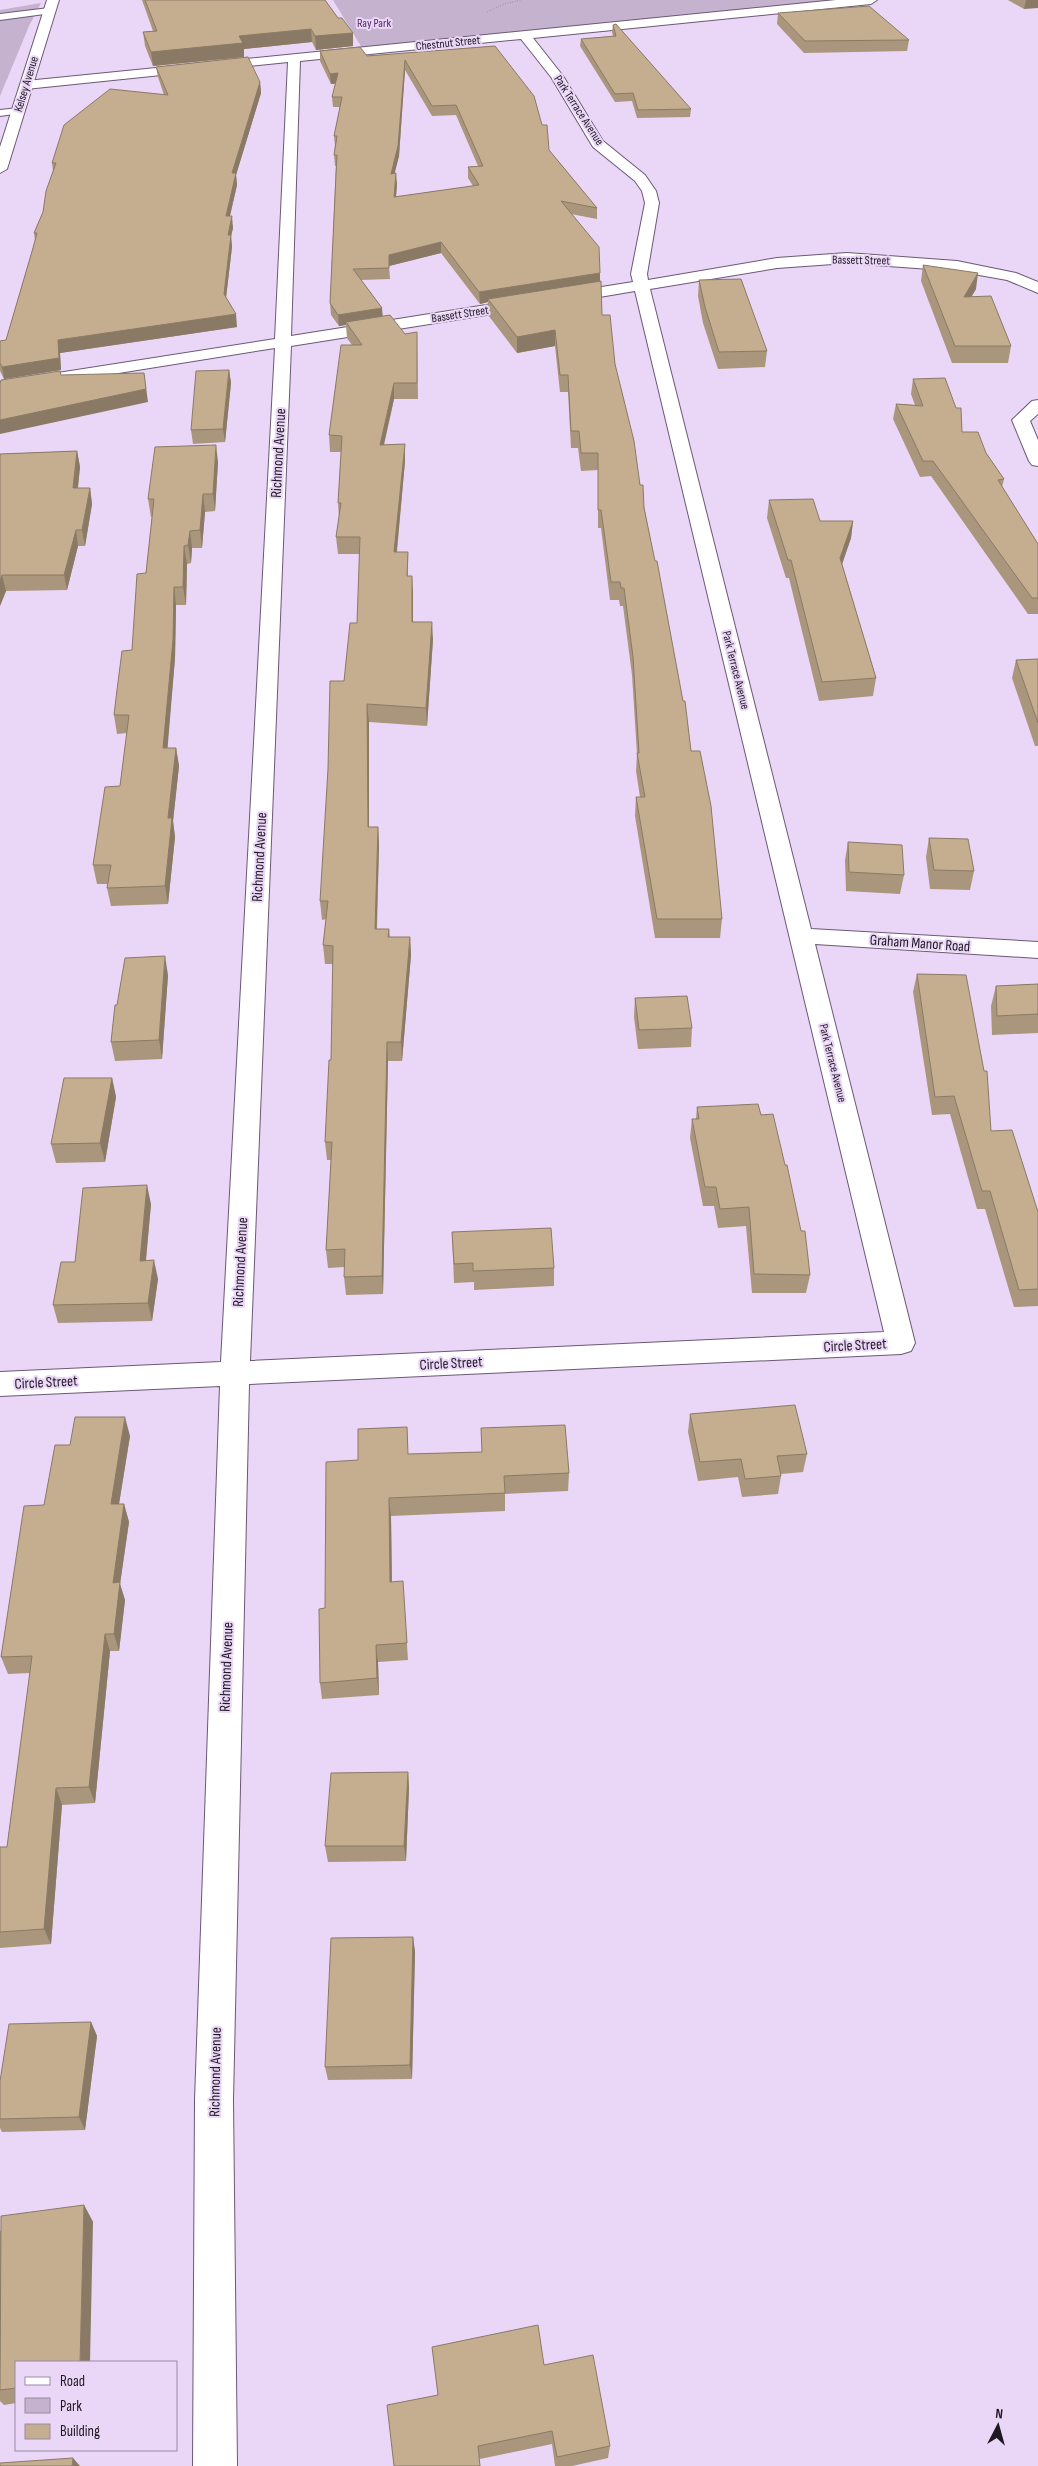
<svg xmlns="http://www.w3.org/2000/svg" width="1038" height="2466" font-family="'Sofia Sans Condensed',sans-serif">
<style>
.green{fill:#c4b2cf}
.lines{fill:none;stroke-linecap:round;stroke-linejoin:round}
.lane-casing{stroke:#6b5975;stroke-width:2}
.street-casing{stroke:#6b5975;stroke-width:2}
.secondary-casing{stroke:#6b5975;stroke-width:2}
.path{stroke:#7d7084;stroke-width:1;stroke-dasharray:0.5 2;stroke-linecap:butt}
.lane{fill:#fff;fill-rule:evenodd}
.street{fill:#fff;fill-rule:evenodd}
.secondary{fill:#fff;fill-rule:evenodd}
.wall{fill:#a9967c;fill-rule:evenodd}
.shaded-wall{fill:#8a7a65}
.building{fill:#c5ae90;stroke:#8a7a65;fill-rule:evenodd}
.labels{text-anchor:middle;stroke-width:4;stroke-linejoin:round;paint-order:stroke}
.far-park-label{font-size:12px;fill:#502b62;stroke:#ead6f6}
.far-street-label{font-size:12px;fill:#1f1823;stroke:#ead6f6}
.street-label{font-size:15px;fill:#1f1823;stroke:#ead6f6}
</style>
<rect width="100%" height="100%" fill="#ead6f6"/>
<g class="green">
<polygon points="333,0 832,0 362,48"/>
<polygon points="41,3 29,26 0,96 0,10"/>
</g>
<g class="lines">
<g class="lane-casing">
<g id="lane">
<polygon points="49,8 52,9 52,13 0,20 0,14"/>
<polygon points="18,108 23,111 21,113 0,116 0,110"/>
</g>
</g>
<g class="street-casing">
<g id="street">
<path d="M836,0H877L871,4L533,38L563,76L603,141L645,175L656,191L659,203L647,274L648,280L777,258L847,253L957,261L1016,273L1038,282V293L1007,280L957,271L847,263L777,268L650,289L811,929L1038,942V958L815,944L915,1343L911,1351L901,1354L249,1384L233,2100L237,2466H193L195,2100L220,1386L0,1396V1372L221,1362L275,348L0,392V382L275,339L288,62L26,89L20,85L26,81ZM521,39L551,77L593,147L635,181L642,191L645,203L631,274L633,282L564,293L556,298L564,303L635,291L884,1332L250,1361L291,346L524,309L532,304L524,299L291,336L300,61Z"/>
<polygon points="1038,400 1038,414 1030,421 1038,440 1038,466 1032,465 1029,461 1012,420 1032,401"/>
</g>
</g>
<g class="secondary-casing">
<polygon id="secondary" points="47,0 59,0 7,169 0,173 0,147"/>
</g>
<polyline class="path" points="487,12 504,4 521,0"/>
<use href="#lane" class="lane"/>
<use href="#street" class="street"/>
<use href="#secondary" class="secondary"/>
</g>
<g class="wall">
<polygon points="142,0 325,0 338,18 353,33 353,46 316,50 312,42 244,49 244,57 153,66 145,46 143,32 153,31"/>
<polygon points="1008,0 1038,0 1024,9"/>
<polygon points="778,13 909,40 907,51 804,53 777,24"/>
<polygon points="613,25 691,109 690,117 637,118 632,101 615,102 580,46 581,39 613,36 612,32"/>
<path d="M495,46L542,125L549,150L597,208V219L571,214L600,281L602,315L615,364L640,485L691,751L722,919L720,938H655L635,816L636,797H640L636,771L637,754L632,675L623,606H620L619,600H610L601,528H598V470L581,471L578,448H571L568,392H560L555,346L517,353L488,315V302L480,304L441,253L389,266L390,279L361,280L382,308V316L405,334L417,332L418,399H394L384,445L405,461L397,552H408V576L413,593V622L433,639L427,726L369,722V827H378L379,845L377,929H389L390,937H410L411,955L402,1061H388L383,1294L346,1295L344,1277L345,1267L328,1268L326,1250L331,1160H327L325,1142L331,1060L333,964H325L323,945L326,919L322,920L320,901L344,681L357,623L360,554H338L336,537L339,518L338,503L341,452H330L329,435L352,345L347,338L346,325L339,326L331,315L330,303L336,166H335L334,155L335,146L334,136L340,107H333L332,97L336,84H331L320,61V51L367,56ZM405,70L432,116L456,115L478,166L468,167V178L473,186L396,197L397,184L394,173L399,156Z"/>
<polygon points="156,67 260,82 261,93 236,175 237,185 230,216 233,228 231,236 232,247 226,298 237,327 60,353 61,370 4,379 0,371 0,341 6,340 33,248 35,240 34,233 43,212 53,171 52,163 164,95 158,77"/>
<polygon points="923,265 976,289 971,297 1011,346 1008,363 952,363 921,281"/>
<polygon points="699,280 767,351 765,367 718,369 703,323 698,296"/>
<polygon points="229,370 231,383 225,442 193,444 191,430"/>
<polygon points="913,379 962,432 986,453 1004,479 1002,487 1038,544 1038,614 1028,614 931,476 920,477 893,419 896,404 915,405 911,394"/>
<polygon points="77,451 80,467 78,488 90,488 92,504 85,546 78,546 67,590 6,591 0,606 0,454"/>
<polygon points="218,462 215,511 205,512 202,548 192,548 191,563 187,564 186,605 176,605 175,658 167,748 176,748 179,766 173,821 175,837 168,904 111,906 107,888 108,884 97,884 93,865 120,786 127,733 117,734 114,715 132,650 146,573 152,517 151,517 148,499"/>
<polygon points="769,500 820,521 853,521 851,538 842,564 876,678 873,696 819,701 789,578 786,578 767,518"/>
<polygon points="1038,659 1038,746 1035,746 1012,678 1016,660"/>
<polygon points="929,838 974,871 970,890 930,889 926,857"/>
<polygon points="848,842 904,875 900,894 846,891 845,860"/>
<polygon points="917,974 991,1131 1038,1212 1038,1306 1014,1307 985,1209 977,1209 950,1114 932,1115 913,992"/>
<polygon points="168,975 162,1059 115,1061 111,1042 117,1005"/>
<polygon points="1038,984 1038,1033 992,1035 991,1006 996,986"/>
<polygon points="635,998 692,1028 691,1047 638,1049 634,1017"/>
<polygon points="112,1078 116,1097 105,1162 56,1163 51,1144"/>
<polygon points="697,1107 761,1115 810,1275 806,1293 752,1293 746,1226 718,1228 714,1206 703,1206 690,1138 692,1119 696,1119"/>
<polygon points="151,1204 146,1261 158,1279 152,1321 58,1323 53,1305 75,1262"/>
<polygon points="452,1232 554,1268 554,1286 474,1290 474,1282 454,1283"/>
<polygon points="690,1414 807,1454 803,1472 781,1474 781,1476 778,1494 742,1497 738,1477 698,1481 688,1432"/>
<polygon points="407,1427 408,1454 482,1452 481,1428 569,1473 568,1491 505,1494 505,1511 391,1516 392,1582 404,1599 408,1660 378,1662 379,1695 322,1699 320,1683 358,1460"/>
<polygon points="130,1436 119,1504 124,1504 129,1522 120,1584 125,1600 119,1651 110,1651 95,1803 62,1805 51,1944 0,1948 0,1847 7,1847 30,1673 8,1674 1,1657 44,1505 70,1445"/>
<polygon points="408,1772 409,1788 406,1861 328,1862 325,1846"/>
<polygon points="413,1937 415,1952 412,2079 328,2080 325,2067"/>
<polygon points="91,2022 97,2036 85,2130 2,2132 0,2128 0,2081"/>
<polygon points="84,2205 93,2222 16,2362 16,2403 4,2405 0,2401 0,2231"/>
<polygon points="544,2365 610,2446 608,2458 572,2466 555,2466 552,2444 480,2459 438,2395"/>
</g>
<g class="shaded-wall">
<polygon points="1026,0 1038,0 1038,8 1024,9"/>
<polygon points="311,29 312,42 244,49 244,57 153,66 151,52 239,36"/>
<polygon points="353,33 353,46 316,50 315,36"/>
<polygon points="405,60 405,70 399,156 392,184 391,174"/>
<polygon points="338,73 339,83 331,84 330,74"/>
<polygon points="260,82 261,93 236,175 237,185 227,228 226,216 232,173"/>
<polygon points="396,173 397,184 395,208 394,197"/>
<polygon points="232,216 233,228 231,236 232,247 225,306 224,294 228,235"/>
<polygon points="441,242 441,253 389,266 389,255"/>
<polygon points="600,273 600,284 488,299 488,302 480,304 479,292"/>
<polygon points="978,273 976,289 962,313 964,297"/>
<polygon points="382,308 383,319 346,322 346,325 339,326 338,315"/>
<polygon points="236,314 237,327 60,353 61,370 4,379 2,367 58,340"/>
<polygon points="555,330 555,346 517,353 517,337"/>
<polygon points="229,370 231,383 225,442 223,429"/>
<polygon points="144,373 148,402 0,434 0,420"/>
<polygon points="394,383 394,399 380,461 380,445"/>
<polygon points="405,444 405,461 395,569 394,552"/>
<polygon points="216,445 218,462 215,511 213,494"/>
<polygon points="77,451 80,467 76,504 73,488"/>
<polygon points="90,488 92,504 85,546 82,530"/>
<polygon points="203,494 205,512 202,548 200,530"/>
<polygon points="853,521 851,538 838,576 840,558"/>
<polygon points="76,530 78,546 67,590 64,575"/>
<polygon points="190,531 192,548 191,563 188,545"/>
<polygon points="184,546 187,564 186,605 183,587"/>
<polygon points="2,575 6,591 0,606 0,581"/>
<polygon points="412,576 413,593 413,639 412,622"/>
<polygon points="174,587 176,605 175,658 166,767 163,748"/>
<polygon points="432,622 433,639 427,726 426,708"/>
<polygon points="367,704 369,722 369,846 368,827"/>
<polygon points="176,748 179,766 173,821 175,837 168,904 165,886 168,818"/>
<polygon points="378,827 379,845 376,947 375,929"/>
<polygon points="410,937 411,955 402,1061 401,1042"/>
<polygon points="165,956 168,975 162,1059 159,1040"/>
<polygon points="387,1042 388,1061 383,1294 382,1276"/>
<polygon points="112,1078 116,1097 105,1162 100,1143"/>
<polygon points="147,1185 151,1204 144,1279 140,1261"/>
<polygon points="154,1260 158,1279 152,1321 148,1303"/>
<polygon points="125,1417 130,1436 116,1522 111,1504"/>
<polygon points="389,1498 391,1516 392,1600 390,1582"/>
<polygon points="124,1504 129,1522 120,1584 125,1600 119,1651 114,1634 113,1583"/>
<polygon points="105,1634 110,1651 95,1803 89,1787"/>
<polygon points="376,1645 378,1662 379,1695 377,1678"/>
<polygon points="408,1772 409,1788 406,1861 404,1846"/>
<polygon points="56,1788 62,1805 51,1944 44,1929"/>
<polygon points="413,1937 415,1952 412,2079 410,2065"/>
<polygon points="91,2022 97,2036 85,2130 79,2117"/>
<polygon points="84,2205 93,2222 90,2362 80,2362"/>
<polygon points="73,2458 80,2466 72,2466"/>
</g>
<g class="building">
<polygon points="145,0 325,0 338,18 342,18 353,33 315,36 311,29 239,36 243,43 151,52 143,32 157,31"/>
<polygon points="869,6 909,40 805,41 778,13"/>
<polygon points="616,24 691,109 638,110 633,93 615,94 581,39 616,36 613,25"/>
<path d="M495,46L534,96L542,125H547L549,150L597,208L561,201L599,247L600,273L479,292L441,242L389,255V268L353,269L382,308L338,315L330,303L336,174L337,155H334L337,136H334L342,97H332L338,73L330,74L320,51L360,47L367,56ZM405,60L432,106L456,105L483,166L468,167L479,185L394,197L396,173L391,174L398,146Z"/>
<polygon points="248,57 260,82 232,173 236,173 226,216 232,216 228,235 231,235 224,294 236,314 58,340 59,358 2,367 0,363 0,341 6,340 33,248 37,233 34,233 43,212 46,191 56,163 52,163 64,125 110,89 168,95 156,67"/>
<polygon points="923,265 978,273 964,297 991,296 1011,346 955,346"/>
<polygon points="741,279 767,351 719,352 705,307 699,280"/>
<polygon points="601,281 602,315 610,315 615,364 634,441 640,485 643,485 644,508 655,561 657,561 683,701 685,701 691,751 700,751 711,806 722,919 657,919 636,797 645,797 637,753 639,753 633,657 624,588 621,588 620,582 611,582 601,510 598,510 598,453 581,453 579,431 571,431 568,375 560,375 555,330 517,337 488,299"/>
<polygon points="390,315 405,334 417,332 417,383 394,383 380,445 405,444 394,552 408,552 407,576 412,576 412,622 432,622 426,708 367,704 368,827 378,827 375,929 389,929 388,937 410,937 401,1042 387,1042 382,1276 344,1277 345,1249 326,1250 332,1142 325,1142 329,1060 331,1060 333,946 323,945 328,901 320,901 328,769 330,681 344,681 350,623 357,623 360,537 336,537 341,503 338,503 342,436 329,435 341,345 362,345 346,322"/>
<polygon points="229,370 223,429 191,430 196,371"/>
<polygon points="60,371 61,375 144,373 146,389 0,420 0,384 1,380"/>
<polygon points="945,378 956,408 961,408 962,432 978,432 986,453 1004,479 998,480 1038,544 1038,598 1032,598 933,461 923,461 896,404 923,406 913,379"/>
<polygon points="216,445 213,494 203,494 200,530 190,531 188,545 184,546 183,587 174,587 173,640 163,748 176,748 168,818 172,818 165,886 107,888 111,865 93,865 105,787 120,786 129,715 114,715 117,690 122,651 132,650 137,574 146,573 154,499 148,499 155,447"/>
<polygon points="77,451 73,488 90,488 82,530 76,530 64,575 2,575 0,581 0,454"/>
<polygon points="813,499 820,521 853,521 840,558 876,678 822,682 791,560 788,560 769,500"/>
<polygon points="1038,659 1038,723 1016,660"/>
<polygon points="929,838 968,839 974,871 934,870"/>
<polygon points="848,842 902,845 904,875 849,872"/>
<polygon points="165,956 159,1040 111,1042 115,1005 117,1005 125,958"/>
<polygon points="917,974 966,975 984,1071 987,1071 991,1131 1012,1130 1038,1212 1038,1289 1019,1290 990,1191 982,1191 954,1096 935,1097"/>
<polygon points="1038,984 1038,1014 997,1016 996,986"/>
<polygon points="687,996 692,1028 639,1030 635,998"/>
<polygon points="64,1078 112,1078 100,1143 51,1144"/>
<polygon points="758,1104 761,1115 773,1114 785,1165 787,1165 801,1231 805,1231 810,1275 754,1274 749,1207 720,1209 716,1187 705,1187 692,1119 699,1119 697,1107"/>
<polygon points="147,1185 140,1261 154,1260 148,1303 53,1305 61,1262 75,1262 83,1188"/>
<polygon points="551,1228 554,1268 473,1271 473,1263 454,1264 452,1232"/>
<polygon points="795,1405 807,1454 777,1456 781,1476 745,1479 741,1459 700,1462 690,1414"/>
<polygon points="75,1417 125,1417 111,1504 124,1504 113,1583 120,1582 114,1634 105,1634 89,1787 56,1788 44,1929 0,1932 0,1847 7,1847 32,1656 1,1657 24,1506 44,1505 55,1445 70,1445"/>
<polygon points="565,1425 569,1473 504,1476 505,1493 389,1498 390,1582 403,1581 407,1643 376,1645 377,1678 320,1683 319,1609 325,1608 326,1462 358,1460 358,1429 407,1427 408,1454 482,1452 481,1428"/>
<polygon points="408,1772 404,1846 325,1846 331,1773"/>
<polygon points="413,1937 410,2065 325,2067 331,1938"/>
<polygon points="91,2022 79,2117 0,2119 0,2081 9,2024"/>
<polygon points="84,2205 80,2362 16,2362 16,2388 0,2390 1,2216"/>
<polygon points="538,2325 544,2365 593,2355 610,2446 557,2457 552,2431 478,2446 480,2466 394,2466 387,2405 438,2395 432,2347"/>
<polygon points="73,2458 72,2466 0,2466 0,2463"/>
</g>
<g class="labels">
<g class="far-park-label">
<text x="374" y="27">Ray Park</text>
</g>
<g class="far-street-label">
<text transform="translate(448 43) rotate(-6)" y="4">Chestnut Street</text>
<text transform="translate(26 84) rotate(-73)" y="4">Kelsey Avenue</text>
<text transform="translate(579 110) rotate(57)" y="4">Park Terrace Avenue</text>
<text transform="translate(861 260) rotate(1)" y="4">Bassett Street</text>
<text transform="translate(460 314) rotate(-9)" y="4">Bassett Street</text>
<text transform="translate(736 670) rotate(76)" y="4">Park Terrace Avenue</text>
<text transform="translate(833 1063) rotate(76)" y="4">Park Terrace Avenue</text>
</g>
<g class="street-label">
<text transform="translate(278 453) rotate(-87)" y="5">Richmond Avenue</text>
<text transform="translate(259 857) rotate(-87)" y="5">Richmond Avenue</text>
<text transform="translate(920 943) rotate(4)" y="5">Graham Manor Road</text>
<text transform="translate(240 1262) rotate(-87)" y="5">Richmond Avenue</text>
<text transform="translate(855 1345) rotate(-3)" y="5">Circle Street</text>
<text transform="translate(451 1363) rotate(-3)" y="5">Circle Street</text>
<text transform="translate(46 1382) rotate(-3)" y="5">Circle Street</text>
<text transform="translate(226 1667) rotate(-88)" y="5">Richmond Avenue</text>
<text transform="translate(215 2072) rotate(-89)" y="5">Richmond Avenue</text>
</g>
</g>
<rect x="15" y="2361" width="162" height="90" fill="#ead6f6" stroke="#998aa2"/>
<rect x="25" y="2377" width="25" height="8" fill="#ffffff" stroke="#998aa2"/>
<text x="60" y="2386" font-size="15" fill="#1f1823">Road</text>
<rect x="25" y="2398" width="25" height="15" fill="#c4b2cf" stroke="#998aa2"/>
<text x="60" y="2411" font-size="15" fill="#1f1823">Park</text>
<rect x="25" y="2424" width="25" height="15" fill="#c5ae90" stroke="#998aa2"/>
<text x="60" y="2436" font-size="15" fill="#1f1823">Building</text>
<g transform="translate(998 2426) rotate(6)" stroke="#ead6f6" stroke-width="4" paint-order="stroke">
<path d="M0-4L9 19L0 12L-9 19Z" fill="#1f1823"/>
<text y="-8" font-size="14" font-weight="bold" text-anchor="middle" fill="#1f1823">N</text>
</g>
</svg>
